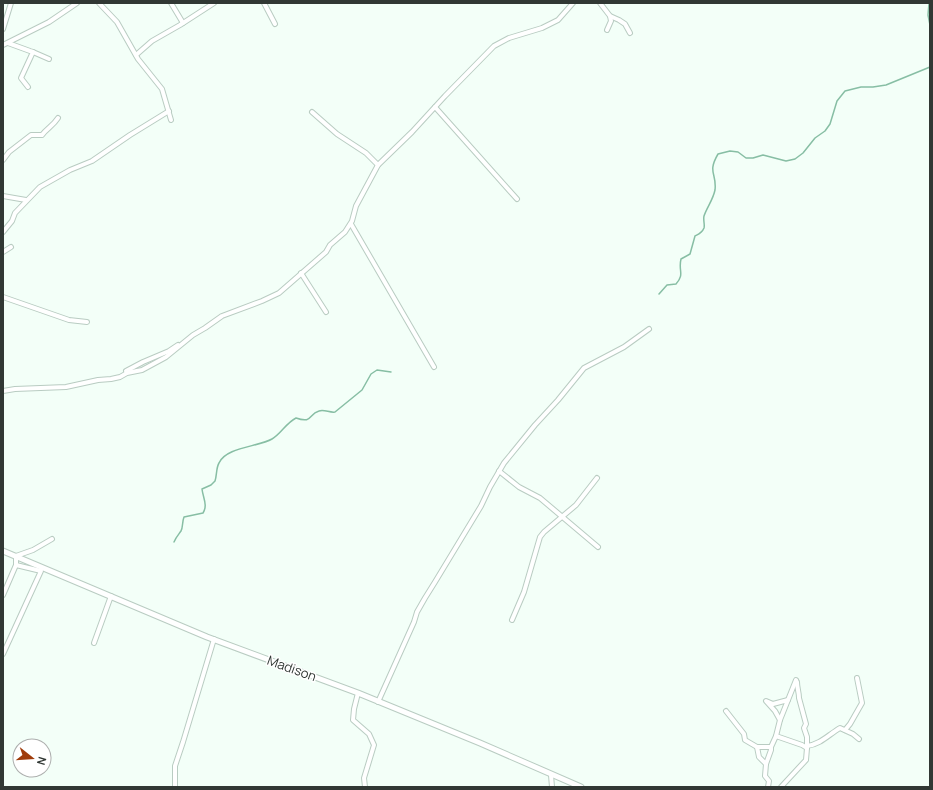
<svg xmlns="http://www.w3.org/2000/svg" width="933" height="790" font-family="Manrope,sans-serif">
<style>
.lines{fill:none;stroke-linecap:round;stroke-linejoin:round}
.stream{stroke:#87bea4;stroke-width:1.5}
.minor-casing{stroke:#b9ccc2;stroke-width:6}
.tertiary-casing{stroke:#b9ccc2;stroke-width:7}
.minor{stroke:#fff;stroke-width:4}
.tertiary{stroke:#fff;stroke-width:5}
.labels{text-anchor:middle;stroke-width:3;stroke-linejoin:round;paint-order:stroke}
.street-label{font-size:13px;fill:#313834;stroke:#fff}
</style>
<rect width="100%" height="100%" fill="#f3fff8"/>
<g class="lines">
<g class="stream">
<polyline points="929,3 928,15 930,25"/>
<path d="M659,294L667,285L676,284C685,274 678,271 681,259L690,254L695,236C699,234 702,233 704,228C705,225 703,220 704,216C707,207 713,200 715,190C717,173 707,173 718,154L730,151L738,152L746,158H753L763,155L786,161L795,159L803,153L815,138L825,131L830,124L837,101L845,91L861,87H873L886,85L930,67"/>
<path d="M174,542C176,537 179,534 181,531C183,528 182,522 184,517L203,513C208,505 203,498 202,489L211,485L215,481C217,475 216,468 219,463C226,447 258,447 272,439C281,434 286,423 296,418C313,424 308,414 319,411C324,409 330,413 335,412L362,390L371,374L377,370L391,372"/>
</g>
<g class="minor-casing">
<g id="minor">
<polyline points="99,3 117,22 138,59 162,89 171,120"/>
<polyline points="171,3 183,23"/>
<polyline points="264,3 275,24"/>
<polyline points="600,3 610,16 619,20 625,24 630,33"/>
<polyline points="3,29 11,3"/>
<polyline points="607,30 611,21 610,16"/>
<polyline points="8,43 30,51 33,52 21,78 28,87"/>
<polyline points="3,45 49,22 77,3"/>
<polyline points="33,52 49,59"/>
<polyline points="136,55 152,41 180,25 214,3"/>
<polyline points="435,107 517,199"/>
<polyline points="312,112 337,134 366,153 378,165"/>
<path d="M3,160L9,152L31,135H42C47,128 53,126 58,118"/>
<polyline points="3,196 26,200"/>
<polyline points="351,224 434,367"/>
<polyline points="3,232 12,221 15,213 40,187 70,170 92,161 130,135 169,111"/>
<polyline points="3,252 11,247"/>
<polyline points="301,273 326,312"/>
<polyline points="3,297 69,320 87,322"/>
<polyline points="126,371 143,362 169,351 178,345"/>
<polyline points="3,391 15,389 66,387 98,380 111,379 120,377 127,373 142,370 166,357 193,335 205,328 222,316 262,301 279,293 326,252 330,245 345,232 352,221 356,206 378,165 412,132 445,96 494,46 509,38 542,28 558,20 573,3"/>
<polyline points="499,471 519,487 540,498 598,547"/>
<polyline points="3,595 16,565 16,556 33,550 52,539"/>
<polyline points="512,620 524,592 540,537 544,532 576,505 597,478"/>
<polyline points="94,643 111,596"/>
<polyline points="3,654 41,571 16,565"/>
<path d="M797,682C797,688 799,692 799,698L806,724L804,728L807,737V748"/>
<polyline points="358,693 354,709 353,720 369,734 374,745 364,778 365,787"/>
<polyline points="378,702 414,622 417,612 425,598 435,582 481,506 490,487 504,463 535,425 558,400 584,368 624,347 649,329"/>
<polyline points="726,711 744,734 745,740 757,747 771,747 776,736"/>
<polyline points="780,720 775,711 766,701 773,704 788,700"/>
<polyline points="845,730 850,724 862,703 857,678"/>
<path d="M807,746C821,744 828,735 840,728L853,734L859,739"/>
<polyline points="757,747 759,757 766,764 765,776 769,781 768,787"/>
<polyline points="766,764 771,750 771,747"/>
<polyline points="551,775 552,787"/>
<polyline points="175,787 175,766 183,742 214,639"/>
<polyline points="781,787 806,760 807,748 802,745 776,736 780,720 796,680"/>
</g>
</g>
<g class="tertiary-casing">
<polyline id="tertiary" points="3,551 207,637 358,693 480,743 581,787"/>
</g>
<use href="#minor" class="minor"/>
<use href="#tertiary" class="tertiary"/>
</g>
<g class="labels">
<g class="street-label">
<text transform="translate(292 668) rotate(20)" y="5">Madison</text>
</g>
</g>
<rect width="933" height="790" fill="none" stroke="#313834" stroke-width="8"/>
<g transform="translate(32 758) rotate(107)"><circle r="19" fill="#ffffff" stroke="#adafae"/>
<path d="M0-3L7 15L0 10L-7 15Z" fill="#9f3b0b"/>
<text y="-6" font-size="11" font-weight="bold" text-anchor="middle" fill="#313834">N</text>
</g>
</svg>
